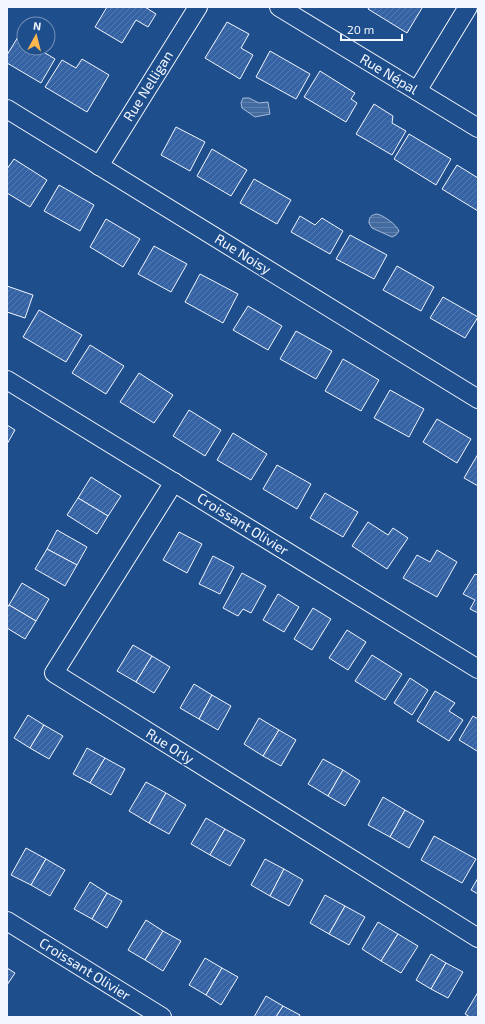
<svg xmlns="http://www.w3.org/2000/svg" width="485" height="1024" font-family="'Exo 2',sans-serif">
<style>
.water{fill:url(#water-rules);stroke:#a8bbd7}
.building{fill:url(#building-hatch);stroke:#f2f6ff}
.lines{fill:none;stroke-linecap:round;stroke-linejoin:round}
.minor-casing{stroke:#f2f6ff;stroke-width:20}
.minor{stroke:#1f4e8c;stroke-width:18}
.labels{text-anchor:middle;stroke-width:3;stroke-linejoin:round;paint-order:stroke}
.street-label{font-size:14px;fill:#f2f6ff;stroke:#1f4e8c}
</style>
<defs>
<pattern id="water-rules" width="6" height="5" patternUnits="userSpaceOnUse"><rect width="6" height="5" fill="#446ba0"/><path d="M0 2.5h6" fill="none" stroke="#5f81ae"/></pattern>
<pattern id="building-hatch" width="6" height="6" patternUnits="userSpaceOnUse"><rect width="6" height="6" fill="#3563a3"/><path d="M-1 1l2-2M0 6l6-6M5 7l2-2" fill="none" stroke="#537ab1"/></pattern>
</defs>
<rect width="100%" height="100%" fill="#1f4e8c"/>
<g class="water">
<polygon points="243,98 249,98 259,103 268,102 270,114 255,117 242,108 241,103"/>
<path d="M377,214C383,215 397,225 399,231L396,235L392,237L372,228L369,223C369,217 371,215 377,214Z"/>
</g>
<g class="building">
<polygon points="107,7 145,7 156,14 148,27 136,20 122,43 95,27"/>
<polygon points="369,7 421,7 422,8 407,33 368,9"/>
<polygon points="227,22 249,34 241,48 253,55 240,79 205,58"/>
<polygon points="18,37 24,41 24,48 37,48 55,59 41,83 7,63 7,55"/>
<polygon points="270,51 310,74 296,99 256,77"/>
<polygon points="82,59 109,75 87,112 45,87 62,60 76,68"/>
<polygon points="320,71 355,93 351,99 357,103 346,122 304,97"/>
<polygon points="374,104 393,116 392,123 406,131 392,155 356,134"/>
<polygon points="176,127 205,142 190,171 161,155"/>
<polygon points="409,134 451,159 436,185 394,159"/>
<polygon points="212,149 247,170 231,196 197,176"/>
<polygon points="14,159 47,180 30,207 7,193 7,169"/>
<polygon points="457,165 478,178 478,211 442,189"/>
<polygon points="254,179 291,200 277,224 240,203"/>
<polygon points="59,185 94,205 80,231 44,211"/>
<polygon points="300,216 315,225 322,218 343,231 330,254 291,232"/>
<polygon points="106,219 140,239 123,267 90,247"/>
<polygon points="350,235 387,255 374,279 336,259"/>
<polygon points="154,246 187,264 171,292 138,274"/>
<polygon points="397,266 434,287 421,311 383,290"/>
<polygon points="200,274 238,294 223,323 185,302"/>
<polygon points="7,286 33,295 25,318 7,312"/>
<polygon points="443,297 478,317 465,338 430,318"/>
<polygon points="248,306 282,326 268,350 233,330"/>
<polygon points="39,310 82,335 66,362 23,337"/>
<polygon points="296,331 332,351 316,379 280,359"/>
<polygon points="90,345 124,366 106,394 72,373"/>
<polygon points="343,359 379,380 361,411 325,391"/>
<polygon points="139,373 173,395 154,423 120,402"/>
<polygon points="390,390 424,409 409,437 374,418"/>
<polygon points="189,410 221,430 205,456 173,436"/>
<polygon points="437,419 471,439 457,463 423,442"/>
<polygon points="7,425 15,430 7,444"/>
<polygon points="233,433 267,454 251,480 217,460"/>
<polygon points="478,454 478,486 464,478"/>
<polygon points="277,465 311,484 297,509 263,489"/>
<polygon points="91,477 121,496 108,516 78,498"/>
<polygon points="325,493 358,512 343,537 310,518"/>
<polygon points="78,498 108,516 97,534 67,515"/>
<polygon points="368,522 388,535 393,528 408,538 387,569 352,546"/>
<polygon points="57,530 87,547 77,565 47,549"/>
<polygon points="179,532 202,544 187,573 163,560"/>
<polygon points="47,549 77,565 65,586 35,569"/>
<polygon points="437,550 457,562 437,597 403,578 417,555 430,562"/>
<polygon points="213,556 234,567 220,594 199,584"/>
<polygon points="242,573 266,586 251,613 243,609 238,616 223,608"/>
<polygon points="475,574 478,575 478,613 470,609 475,600 463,594"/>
<polygon points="22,583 49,599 36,621 9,605"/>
<polygon points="278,594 299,607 284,632 263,620"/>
<polygon points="9,605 36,621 25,639 7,628 7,608"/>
<polygon points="313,608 331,619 312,650 294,639"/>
<polygon points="347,630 366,642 348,670 329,658"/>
<polygon points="133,645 152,656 136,682 117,671"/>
<polygon points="372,655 402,674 385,700 355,681"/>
<polygon points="152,656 170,667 154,693 136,682"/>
<polygon points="410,678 428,690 412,715 394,703"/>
<polygon points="194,684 212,695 199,719 180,708"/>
<polygon points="435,691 455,703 449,711 463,720 449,741 417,721"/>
<polygon points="212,695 231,706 218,730 199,719"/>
<polygon points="28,715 44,725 30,748 14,738"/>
<polygon points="473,716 478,719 478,749 477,751 459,740"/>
<polygon points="259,718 279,730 263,756 244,744"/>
<polygon points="44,725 63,736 49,759 30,748"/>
<polygon points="279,730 296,740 281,766 263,756"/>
<polygon points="87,748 105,758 90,783 73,774"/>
<polygon points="105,758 125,769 111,795 90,783"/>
<polygon points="323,759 343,770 328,796 308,784"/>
<polygon points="343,770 360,781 345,806 328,796"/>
<polygon points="146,782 166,793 149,823 129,811"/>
<polygon points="166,793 186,805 169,834 149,823"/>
<polygon points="383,797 405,810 390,837 368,825"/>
<polygon points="405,810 424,821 409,848 390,837"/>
<polygon points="206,818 225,829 210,855 191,844"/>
<polygon points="225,829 245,840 230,866 210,855"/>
<polygon points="434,836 476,859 462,883 421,860"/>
<polygon points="26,848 46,859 31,885 11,875"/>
<polygon points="46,859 65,870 50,896 31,885"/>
<polygon points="265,859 284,869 270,896 251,885"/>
<polygon points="284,869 303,880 289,906 270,896"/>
<polygon points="478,878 478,894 471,890"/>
<polygon points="90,882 107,893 92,919 74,909"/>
<polygon points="107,893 122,901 107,928 92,919"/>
<polygon points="325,895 345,906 329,934 310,923"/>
<polygon points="345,906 365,917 349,945 329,934"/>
<polygon points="146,920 163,931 145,960 128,950"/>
<polygon points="378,922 398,934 381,961 362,949"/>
<polygon points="163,931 181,941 163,971 145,960"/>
<polygon points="398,934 418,946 401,973 381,961"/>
<polygon points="431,954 446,963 431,989 416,980"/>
<polygon points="205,958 222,968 206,995 189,985"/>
<polygon points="446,963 463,972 448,998 431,989"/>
<polygon points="7,968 15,973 7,985"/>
<polygon points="222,968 238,977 221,1005 206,995"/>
<polygon points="478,992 478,1017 470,1017 465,1014"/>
<polygon points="266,996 283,1006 276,1017 254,1017"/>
<polygon points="283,1006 300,1015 299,1017 276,1017"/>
</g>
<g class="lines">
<g class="minor-casing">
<g id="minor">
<polyline points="279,7 478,128"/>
<polyline points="417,91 468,7"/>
<polyline points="7,109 478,399"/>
<polyline points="99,166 198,7"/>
<polyline points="7,380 478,669"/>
<polyline points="174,482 54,673 478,938"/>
<polyline points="7,921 162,1017"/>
</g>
</g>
<use href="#minor" class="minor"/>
</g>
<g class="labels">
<g class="street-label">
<text transform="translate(389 74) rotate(31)" y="5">Rue Népal</text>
<text transform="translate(148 86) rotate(-58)" y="5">Rue Nelligan</text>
<text transform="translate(243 254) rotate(32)" y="5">Rue Noisy</text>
<text transform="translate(243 524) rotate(32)" y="5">Croissant Olivier</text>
<text transform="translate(170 746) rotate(32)" y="5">Rue Orly</text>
<text transform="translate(85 969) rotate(32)" y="5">Croissant Olivier</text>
</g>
</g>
<rect width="485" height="1024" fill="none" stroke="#f2f6ff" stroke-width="16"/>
<g transform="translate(36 36) rotate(7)"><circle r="19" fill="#1f4e8c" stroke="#7391ba"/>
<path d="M0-3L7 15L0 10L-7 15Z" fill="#ffb74d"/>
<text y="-6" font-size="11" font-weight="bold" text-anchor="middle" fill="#f2f6ff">N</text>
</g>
<path d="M341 34v6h61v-6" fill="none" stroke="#f2f6ff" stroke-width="2"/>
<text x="347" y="34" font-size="12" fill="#f2f6ff" stroke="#1f4e8c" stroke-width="3" paint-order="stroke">20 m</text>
</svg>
